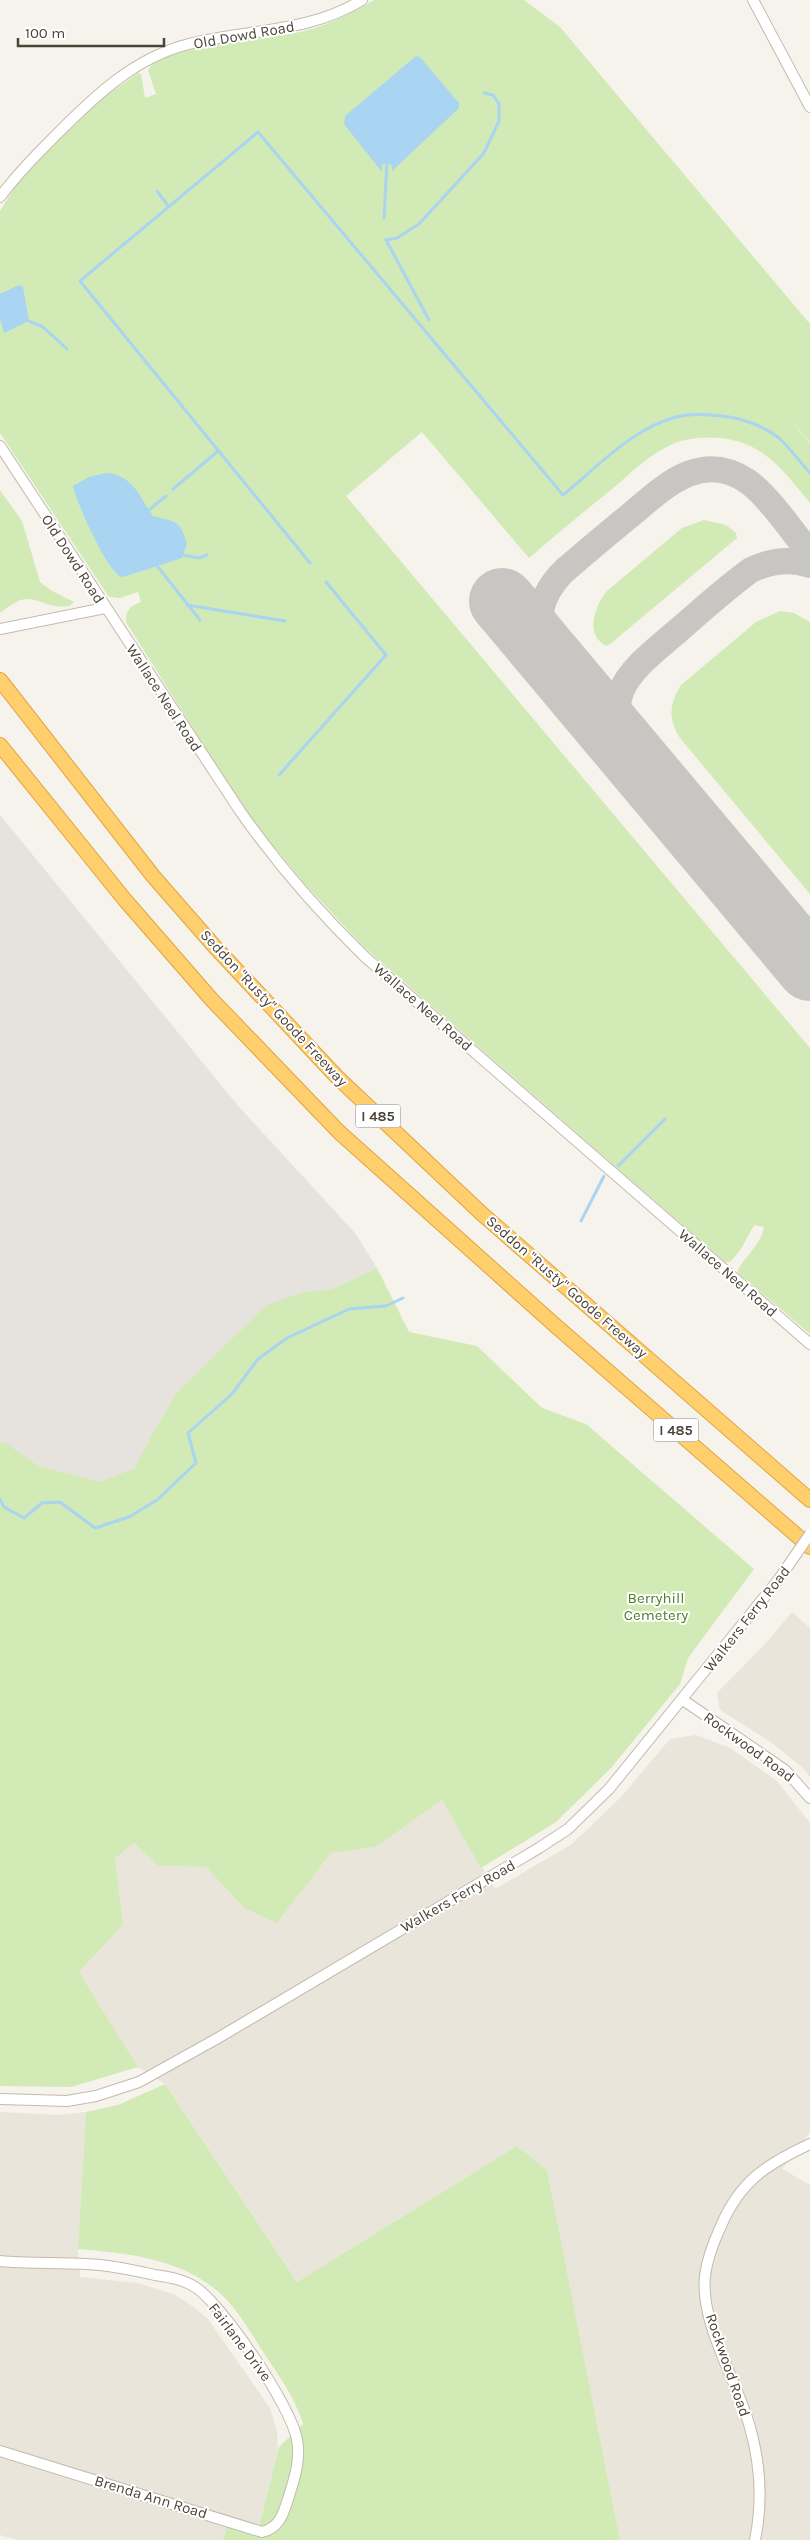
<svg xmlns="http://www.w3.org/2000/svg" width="810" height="2540" font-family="Karla,sans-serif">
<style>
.residential{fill:#eae5da}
.industrial{fill:#e6e2dd}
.green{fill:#d2eab5}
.water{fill:#a9d4f2}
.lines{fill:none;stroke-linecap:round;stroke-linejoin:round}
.stream{stroke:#a9d4f2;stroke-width:3}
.taxiway{stroke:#c8c6c3;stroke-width:26}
.runway{stroke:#c8c6c3;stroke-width:66}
.minor-casing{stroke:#c2bbae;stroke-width:12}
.highway-casing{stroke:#e0a43c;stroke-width:16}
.minor{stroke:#fff;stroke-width:10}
.highway{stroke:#ffcf6e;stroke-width:14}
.minor-bridge-casing{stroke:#c2bbae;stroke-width:12;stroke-linecap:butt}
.minor-bridge{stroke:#fff;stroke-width:10}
.labels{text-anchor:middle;stroke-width:4;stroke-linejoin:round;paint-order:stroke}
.shield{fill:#fff;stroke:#817c74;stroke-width:1}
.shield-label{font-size:14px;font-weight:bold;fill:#4b4439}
.street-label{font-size:15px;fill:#4b4439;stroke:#fff}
.park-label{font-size:15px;fill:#4a7f2a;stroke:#fff}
</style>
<rect width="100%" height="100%" fill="#f6f3ec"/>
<g class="residential">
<polygon points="792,1612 810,1628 810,1777 802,1767 769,1741 720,1710 717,1693 766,1643"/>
<polygon points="696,1735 730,1748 777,1781 810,1823 810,2132 782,2169 810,2185 810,2540 620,2540 547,2170 517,2146 297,2282 165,2084 138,2067 79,1972 123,1925 115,1857 134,1843 158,1866 206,1867 244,1908 277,1922 331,1853 376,1847 442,1800 495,1889 572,1844 621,1797 670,1739"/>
<polygon points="0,2112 58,2115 86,2112 78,2249 80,2277 138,2283 173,2294 194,2307 208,2319 270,2408 277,2431 278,2451 257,2535 227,2528 223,2540 18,2540 0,2535"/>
</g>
<polygon class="industrial" points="0,815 239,1107 355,1233 377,1268 332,1289 305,1292 177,1392 150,1438 136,1468 100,1483 39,1466 6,1443 0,1442"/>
<g class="green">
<path d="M374,0H524L560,27L810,324V442L780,408L810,443V503C794,484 779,462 756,449C734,436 700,434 675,443C650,453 631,473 611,490C583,512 556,535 529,558L422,432L346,496L810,1048V1334L738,1273C737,1263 761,1247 764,1227L754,1225L741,1249L730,1262H725L363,946L304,883L261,831L228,784L126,622C125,611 131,605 141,602L138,592L120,598L109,597L0,433V211L17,184L39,160L99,101L138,73L141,74L145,98L156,94L148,70C162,45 278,39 308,30C332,23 353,13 374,0Z"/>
<path d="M0,490L22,521L40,582L52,591L74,602L70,606C48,609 44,600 28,599C18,598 7,608 0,613Z"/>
<path d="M704,520L726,525L736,533L737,538L610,644L606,646C584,634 595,606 607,591L682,528Z"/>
<path d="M780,611L794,613L810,622V894L680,738C668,719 669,704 681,685L756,622Z"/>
<polygon points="377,1268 409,1332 477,1346 542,1408 586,1424 754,1569 688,1658 680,1684 611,1768 556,1822 481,1868 442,1800 376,1847 331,1853 277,1923 244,1908 206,1867 158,1866 134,1843 115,1858 123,1925 79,1972 138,2067 71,2087 0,2086 0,1442 6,1443 39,1466 100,1482 135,1468 150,1438 177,1392 267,1305 305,1292 332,1289"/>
<path d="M165,2084L297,2282L517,2146L547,2170L620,2540H223L227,2527L257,2535L279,2447L303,2424C295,2398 280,2377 265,2355C252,2335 240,2313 223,2296C185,2259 128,2253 78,2249L86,2112L118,2105Z"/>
</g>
<g class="water">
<polygon points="416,56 420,57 459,103 459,108 392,171 392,166 387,162 382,165 382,172 344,124 345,116"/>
<polygon points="19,285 23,287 29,321 4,333 0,319 0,294"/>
<path d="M106,473C133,475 139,496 153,516C175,522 180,519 187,544L182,558L123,577C109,577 76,501 73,486L89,477Z"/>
</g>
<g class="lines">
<g class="stream">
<polyline points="157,191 168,206"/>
<polyline points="384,218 387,162"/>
<polyline points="429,320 386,240 397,238 419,224 484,153 499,121 499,104 493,95 484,93"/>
<polyline points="29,321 43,327 67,349"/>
<polyline points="173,489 218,451"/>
<polyline points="149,510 166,496"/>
<polyline points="183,555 199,558 207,555"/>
<path d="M310,563L80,281L258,132L563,495C597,467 633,428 676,417C691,413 707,415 722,416C741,418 764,426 779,438C790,448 800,462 810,473"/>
<polyline points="158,567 200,620"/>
<polyline points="187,605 285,621"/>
<polyline points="279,775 386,655 326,582"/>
<polyline points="618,1166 665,1119"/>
<polyline points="581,1221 604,1176"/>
<polyline points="0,1499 4,1507 24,1518 42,1503 60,1502 95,1528 129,1517 157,1500 196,1463 188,1433 232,1394 258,1359 287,1338 349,1309 386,1306 403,1298"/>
</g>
<g class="taxiway">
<path d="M552,661C534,627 536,598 565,570C585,553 606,535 627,518C662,489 699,449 747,481C768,495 793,533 810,553"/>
<path d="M639,765C594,695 627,674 680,629C703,609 726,588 751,570C770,561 790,558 810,565"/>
</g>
<polyline class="runway" points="502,601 810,968"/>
<g class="minor-casing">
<g id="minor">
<polyline points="753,0 810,107"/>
<path d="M0,197C18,173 38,153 59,132C97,94 136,57 189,44C248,29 309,33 362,0"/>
<path d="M0,446L240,811C277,864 318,911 364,956L810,1344"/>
<polyline points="0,629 105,608"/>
<polyline points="683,1700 785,1770 810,1798"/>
<polyline points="0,2099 67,2101 96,2096 139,2082 218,2038 539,1848 568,1829 609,1789 779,1579"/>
<path d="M0,2261C29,2264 58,2262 87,2264C110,2265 133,2270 155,2275C168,2277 183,2279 195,2287C222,2304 292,2407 297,2440C301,2460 294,2480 288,2499C283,2515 279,2528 262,2532L0,2451"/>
<path d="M755,2540C763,2501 760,2461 749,2424C736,2379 700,2323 705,2276C707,2259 714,2241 721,2226C740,2181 767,2164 810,2144"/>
</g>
</g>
<g class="highway-casing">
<g id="highway">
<polyline points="0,680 153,876 215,947 337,1077 481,1213 810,1500"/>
<polyline points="0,745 125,900 212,1000 339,1132 557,1327 810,1547"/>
</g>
</g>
<use href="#minor" class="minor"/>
<use href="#highway" class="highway"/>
<g class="minor-bridge-casing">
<polyline id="minor-bridge" points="779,1579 810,1534"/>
</g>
<use href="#minor-bridge" class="minor-bridge"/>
</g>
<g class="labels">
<g class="shield">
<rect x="355.5" y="1104.5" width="45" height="23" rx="4"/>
<rect x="653.5" y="1418.5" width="45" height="23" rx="4"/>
</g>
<g class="shield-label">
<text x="378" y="1121">I 485</text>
<text x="676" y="1435">I 485</text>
</g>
<g class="street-label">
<text transform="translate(244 35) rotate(-10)" y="5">Old Dowd Road</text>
<text transform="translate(73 559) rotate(57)" y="5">Old Dowd Road</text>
<text transform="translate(164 698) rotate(57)" y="5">Wallace Neel Road</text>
<text transform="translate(423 1007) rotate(41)" y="5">Wallace Neel Road</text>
<text transform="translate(274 1008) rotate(47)" y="5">Seddon "Rusty" Goode Freeway</text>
<text transform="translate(728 1273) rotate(41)" y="5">Wallace Neel Road</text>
<text transform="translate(567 1287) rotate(41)" y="5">Seddon "Rusty" Goode Freeway</text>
<text transform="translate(747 1619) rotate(-52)" y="5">Walkers Ferry Road</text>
<text transform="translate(749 1747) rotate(36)" y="5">Rockwood Road</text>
<text transform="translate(458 1896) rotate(-30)" y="5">Walkers Ferry Road</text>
<text transform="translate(240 2342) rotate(53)" y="5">Fairlane Drive</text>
<text transform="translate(728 2365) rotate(71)" y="5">Rockwood Road</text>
<text transform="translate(151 2497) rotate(17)" y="5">Brenda Ann Road</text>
</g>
<g class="park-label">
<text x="656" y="1603">Berryhill<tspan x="656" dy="17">Cemetery</tspan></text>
</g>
</g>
<path d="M18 38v8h146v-8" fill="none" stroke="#4b4439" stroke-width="2.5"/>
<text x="25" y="38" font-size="15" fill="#4b4439" stroke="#ffffff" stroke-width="4" paint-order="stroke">100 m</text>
</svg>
